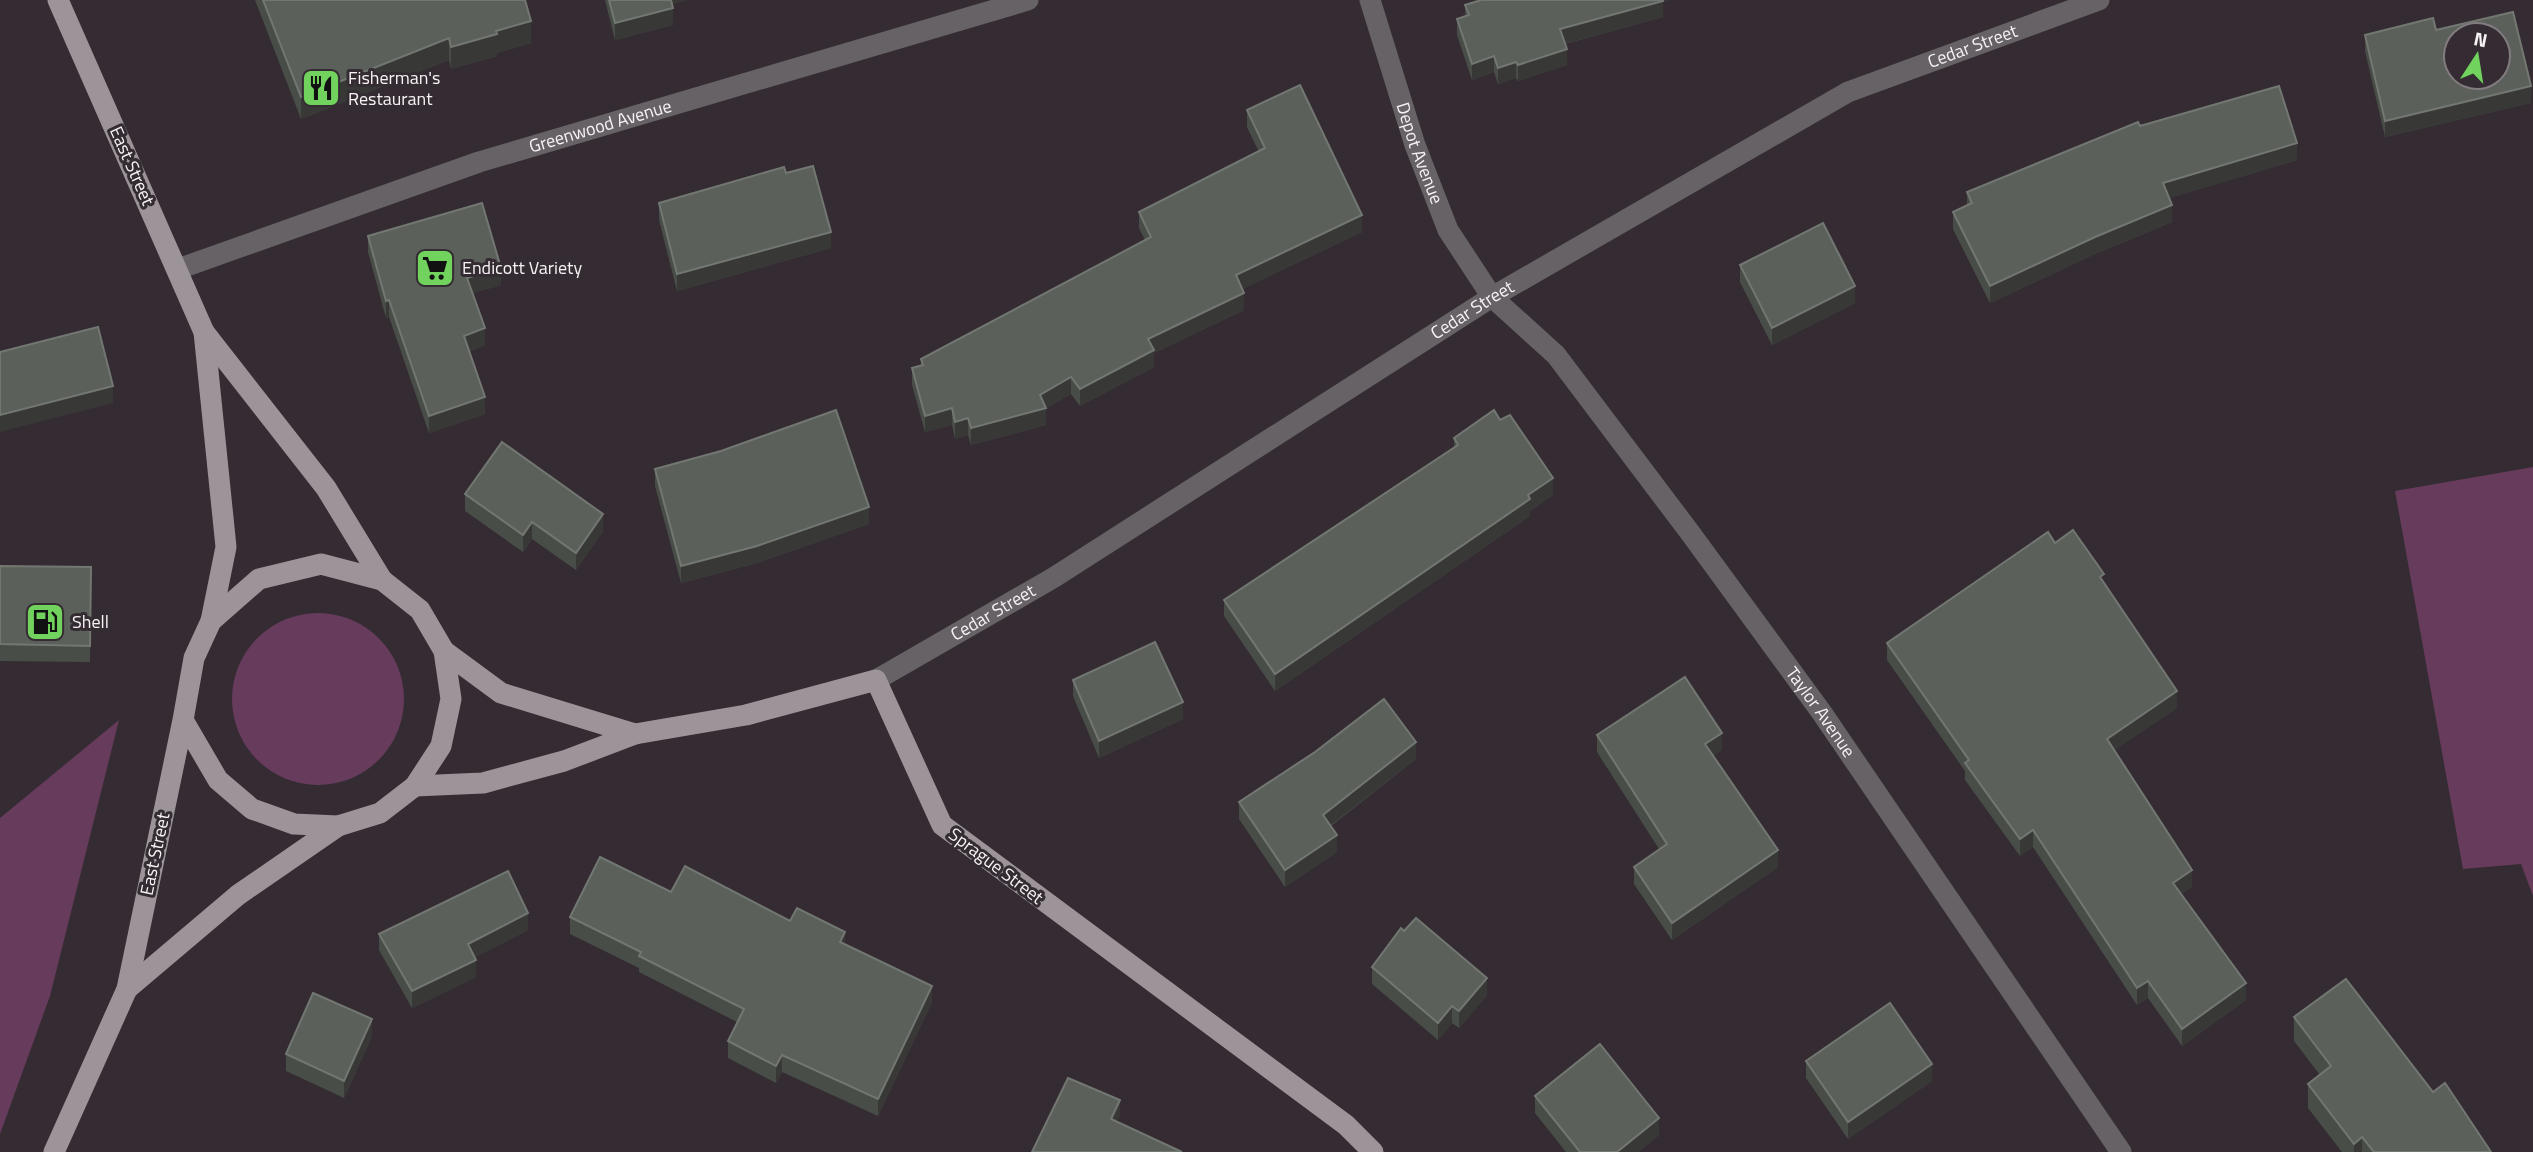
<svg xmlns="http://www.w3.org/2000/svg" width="2533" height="1152" font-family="'Titillium Web',sans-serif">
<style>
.green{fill:#673b5c}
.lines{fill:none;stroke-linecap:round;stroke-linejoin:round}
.minor{stroke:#666265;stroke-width:21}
.major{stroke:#9d949a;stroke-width:21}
.wall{fill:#484e47}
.shaded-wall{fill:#383937}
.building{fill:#5b605a;stroke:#737772;stroke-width:2;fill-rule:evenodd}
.labels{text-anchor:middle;stroke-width:6;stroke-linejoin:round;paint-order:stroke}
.street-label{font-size:18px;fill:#f7f2f5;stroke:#342c32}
.poi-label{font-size:18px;fill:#f7f2f5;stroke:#342c32;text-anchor:start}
</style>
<rect width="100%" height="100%" fill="#342c32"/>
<g class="green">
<polygon points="2533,467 2533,896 2521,864 2463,869 2395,491"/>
<circle cx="318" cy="699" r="86"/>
<polygon points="119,720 50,996 0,1134 0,818"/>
</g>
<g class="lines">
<g class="minor">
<path id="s1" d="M1370,0L1415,145L1448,230L1492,297L1556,355L1691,534L1822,713L2121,1152"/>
<path id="s2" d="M178,269L479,162L1028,0"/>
<path id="s3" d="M876,680L1053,578L1492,297L1848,92L2099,0"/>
</g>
<g class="major">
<polyline points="58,0 204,332 326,488 382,580"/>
<polyline points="204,332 226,547 211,621"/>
<polyline points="444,651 501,693 635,734"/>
<polyline points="415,786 483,783 564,761 635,734 746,715 876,680 942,825 1346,1125 1373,1152"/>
<polyline points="127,989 238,895 338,826"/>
<polyline points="54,1152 127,989 183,720 194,658 211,621 259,579 321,564 382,580 420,610 444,651 451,699 441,746 415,786 380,813 338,826 294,824 252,809 218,780 183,720"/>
</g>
</g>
<g class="wall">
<polygon points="255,0 525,0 531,43 497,53 497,56 451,69 449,60 301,119"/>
<polygon points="605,0 687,0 672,4 673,25 615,40"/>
<polygon points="1663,2 1663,17 1565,44 1567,65 1518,81 1516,78 1498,84 1494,72 1472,80 1457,35 1457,19 1465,16 1465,5"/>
<polygon points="2436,30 2531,103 2385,137 2365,51 2365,35"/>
<polygon points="1247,110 1362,232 1242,289 1244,310 1154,353 1154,367 1080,406 1071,394 1046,408 1046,425 971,445 968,435 955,439 952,425 925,432 912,385 912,368 921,365 921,359 1145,240 1139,228 1139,212 1259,152 1247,127"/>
<polygon points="2140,126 2297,160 2169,198 2172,222 2095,254 1990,303 1953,229 1953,212 1967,205 1967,192"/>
<polygon points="786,173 831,248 677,291 659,220 659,203"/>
<polygon points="368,236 501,285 473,293 485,345 469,351 485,414 429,433 389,317 386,318 368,252"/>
<polygon points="1740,265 1855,303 1772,345 1740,282"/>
<polygon points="1500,420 1553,495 1530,511 1530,516 1275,691 1224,616 1224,600 1454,448 1454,438"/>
<polygon points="655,469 869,524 757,563 681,583 655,486"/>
<polygon points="465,494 603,531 576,570 532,539 523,552 465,511"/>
<polygon points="2055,543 2104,582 2177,708 2114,750 2192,887 2181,894 2246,1000 2182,1046 2148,998 2137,1005 2033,847 2020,856 1965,780 1965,771 1887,660 1887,643"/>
<polygon points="0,566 91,567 90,662 0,661"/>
<polygon points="1073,680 1183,719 1099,758 1073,696"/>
<polygon points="1597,735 1722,750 1713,756 1778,867 1672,940 1634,884 1634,867 1659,849 1597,752"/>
<polygon points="1416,759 1331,826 1337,852 1285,887 1239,819 1239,802"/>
<polygon points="671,892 790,921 845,945 932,1002 878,1116 782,1072 776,1083 728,1058 728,1041 737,1022 639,972 639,968 570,934 570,917"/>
<polygon points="528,930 475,957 476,977 412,1008 379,950 379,934"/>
<polygon points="1372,967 1487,995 1459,1028 1452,1023 1438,1040 1372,984"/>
<polygon points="2294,1017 2433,1092 2491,1152 2342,1152 2308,1108 2308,1084 2320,1075 2294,1041"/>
<polygon points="372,1036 344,1098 286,1071 286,1054"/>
<polygon points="1806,1061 1932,1081 1848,1139 1806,1078"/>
<polygon points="1535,1096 1659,1135 1638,1152 1566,1152 1535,1113"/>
</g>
<g class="shaded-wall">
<polygon points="668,0 687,0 668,5"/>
<polygon points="1659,0 1671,0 1663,2 1663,17 1560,45 1560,29"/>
<polygon points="673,8 673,25 615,40 615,23"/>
<polygon points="531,21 531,43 497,53 497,56 451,69 451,47 496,31"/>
<polygon points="449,38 449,60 301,119 301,97"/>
<polygon points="1567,49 1567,65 1518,81 1518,65"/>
<polygon points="1494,56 1494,72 1472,80 1472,64"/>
<polygon points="1516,62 1516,78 1498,84 1498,68"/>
<polygon points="2531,86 2531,103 2385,137 2385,121"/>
<polygon points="2297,143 2297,160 2163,200 2163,183"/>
<polygon points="2172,205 2172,222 2095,254 1990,303 1990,286 2095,237"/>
<polygon points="1362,215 1362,232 1236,292 1236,275"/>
<polygon points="831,232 831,248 677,291 677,274"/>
<polygon points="501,268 501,285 467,295 467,278"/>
<polygon points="1855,286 1855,303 1772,345 1772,328"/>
<polygon points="1244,293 1244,310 1154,353 1154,367 1080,406 1080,389 1148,339"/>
<polygon points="389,300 389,317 386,318 386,301"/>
<polygon points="485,328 485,345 464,352 464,336"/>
<polygon points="1071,377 1071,394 1046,408 1046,425 971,445 971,428 1040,395"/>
<polygon points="113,386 113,403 0,432 0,415"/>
<polygon points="485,397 485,414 429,433 429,416"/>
<polygon points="952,408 952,425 925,432 925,416"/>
<polygon points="968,418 968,435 955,439 955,422"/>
<polygon points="1553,478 1553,495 1530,511 1530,516 1275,691 1275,674"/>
<polygon points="869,507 869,524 757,563 681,583 681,566"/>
<polygon points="603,514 603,531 576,570 576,553"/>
<polygon points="532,522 532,539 523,552 523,535"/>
<polygon points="2177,691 2177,708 2107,755 2107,739"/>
<polygon points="1183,702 1183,719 1099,758 1099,741"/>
<polygon points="1722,733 1722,750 1705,761 1705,744"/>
<polygon points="1416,742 1416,759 1323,831 1323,815"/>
<polygon points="2033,830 2033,847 2020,856 2020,839"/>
<polygon points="1337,835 1337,852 1285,887 1285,870"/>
<polygon points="1778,850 1778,867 1672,940 1672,923"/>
<polygon points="2192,870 2192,887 2173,900 2173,883"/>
<polygon points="528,913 528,930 468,961 468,944"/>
<polygon points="845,932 845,949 840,942"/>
<polygon points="476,960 476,977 412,1008 412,991"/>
<polygon points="1487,978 1487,995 1459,1028 1459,1011"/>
<polygon points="2148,981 2148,998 2137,1005 2137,988"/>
<polygon points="2246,983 2246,1000 2182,1046 2182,1029"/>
<polygon points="932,986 932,1002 878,1116 878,1099"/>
<polygon points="1452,1006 1452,1023 1438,1040 1438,1023"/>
<polygon points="372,1019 372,1036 344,1098 344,1081"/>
<polygon points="782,1055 782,1072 776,1083 776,1066"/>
<polygon points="1932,1064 1932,1081 1848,1139 1848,1122"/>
<polygon points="1120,1100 1120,1116 1111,1134 1111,1119"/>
<polygon points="1659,1118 1659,1135 1638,1152 1617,1152"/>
<polygon points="2362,1137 2362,1152 2354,1152 2354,1144"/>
</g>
<g class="building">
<polygon points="263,0 525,0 531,21 496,31 497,34 451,47 449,38 301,97"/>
<polygon points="609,0 671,0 673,8 615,23"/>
<polygon points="1481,0 1663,0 1663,1 1560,29 1567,49 1518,65 1516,62 1498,68 1494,56 1472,64 1457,19 1469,15 1465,5"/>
<path d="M2513,12L2531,86L2385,121L2365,35L2433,18L2436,30ZM2456,35H2498V77H2456Z"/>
<polygon points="1300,85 1362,215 1236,275 1244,293 1148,339 1154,350 1080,389 1071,377 1040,395 1046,408 971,428 968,418 955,422 952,408 925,416 912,368 923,365 921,359 1151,237 1139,212 1265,148 1247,110"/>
<polygon points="2279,86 2297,143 2163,183 2172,205 2095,237 1990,286 1953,212 1972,203 1967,192 2138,122 2140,126"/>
<polygon points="813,166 831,232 677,274 659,203 784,167 786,173"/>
<polygon points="482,203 501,268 467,278 485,328 464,336 485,397 429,416 389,300 386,301 368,236"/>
<polygon points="1823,223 1855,286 1772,328 1740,265"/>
<polygon points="98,327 113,386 0,415 0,352"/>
<polygon points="836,410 869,507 757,546 681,566 655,469 721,451"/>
<polygon points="1494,410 1500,420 1510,415 1553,478 1528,495 1530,499 1275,674 1224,600 1458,445 1454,438"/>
<polygon points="502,442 603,514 576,553 532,522 523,535 465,494"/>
<polygon points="2073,530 2104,574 2100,577 2177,691 2107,739 2192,870 2173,883 2246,983 2182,1029 2148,981 2137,988 2033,830 2020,839 1965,763 1969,760 1887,643 2048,532 2055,543"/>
<polygon points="0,566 91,567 90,646 0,644"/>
<polygon points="1155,642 1183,702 1099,741 1073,680"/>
<polygon points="1685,677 1722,733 1705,744 1778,850 1672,923 1634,867 1667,844 1597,735"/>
<polygon points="1384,699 1416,742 1323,815 1337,835 1285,870 1239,802 1315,752"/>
<polygon points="600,857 671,892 685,866 790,921 797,908 845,932 840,942 932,986 878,1099 782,1055 776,1066 728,1041 744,1009 639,956 641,952 570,917"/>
<polygon points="508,871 528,913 468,944 476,960 412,991 379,934"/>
<polygon points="1416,918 1487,978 1459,1011 1452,1006 1438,1023 1372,967 1401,928 1404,931"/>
<polygon points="2346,979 2433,1092 2445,1083 2491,1152 2374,1152 2362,1137 2354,1144 2308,1084 2331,1066 2294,1017"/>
<polygon points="313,993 372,1019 344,1081 286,1054"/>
<polygon points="1890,1003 1932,1064 1848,1122 1806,1061"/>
<polygon points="1600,1044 1659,1118 1617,1152 1580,1152 1535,1096"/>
<polygon points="1068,1078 1120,1100 1111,1119 1182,1152 1032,1152"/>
</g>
<defs>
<g id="restaurant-square" transform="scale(2.0125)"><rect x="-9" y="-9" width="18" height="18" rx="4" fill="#71d35e" stroke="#342c32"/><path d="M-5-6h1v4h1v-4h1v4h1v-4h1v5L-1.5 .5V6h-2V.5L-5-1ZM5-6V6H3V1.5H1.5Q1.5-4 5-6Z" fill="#111"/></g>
<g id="supermarket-square" transform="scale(2.0125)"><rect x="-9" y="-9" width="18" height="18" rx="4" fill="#71d35e" stroke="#342c32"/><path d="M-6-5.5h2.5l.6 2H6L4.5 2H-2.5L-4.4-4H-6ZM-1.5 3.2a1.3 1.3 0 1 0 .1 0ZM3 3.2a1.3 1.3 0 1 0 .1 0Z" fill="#111"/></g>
<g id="fuel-square" transform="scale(2.0125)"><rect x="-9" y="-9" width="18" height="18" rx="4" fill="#71d35e" stroke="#342c32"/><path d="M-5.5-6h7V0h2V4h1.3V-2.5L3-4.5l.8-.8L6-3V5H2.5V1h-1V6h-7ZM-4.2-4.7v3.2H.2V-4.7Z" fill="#111"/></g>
</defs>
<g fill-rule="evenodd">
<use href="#restaurant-square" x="321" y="88"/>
<use href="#supermarket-square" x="435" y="268"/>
<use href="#fuel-square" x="45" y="622"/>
</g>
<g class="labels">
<g class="street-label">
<text dy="6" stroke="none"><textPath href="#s3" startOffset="1269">Cedar Street</textPath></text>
<text dy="6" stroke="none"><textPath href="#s2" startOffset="446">Greenwood Avenue</textPath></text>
<text dy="6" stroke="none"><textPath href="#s1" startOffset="161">Depot Avenue</textPath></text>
<text transform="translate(132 166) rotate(66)" y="6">East Street</text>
<text dy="6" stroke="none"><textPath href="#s3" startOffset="702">Cedar Street</textPath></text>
<text dy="6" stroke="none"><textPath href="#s3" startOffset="135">Cedar Street</textPath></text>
<text dy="6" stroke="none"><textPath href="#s1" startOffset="854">Taylor Avenue</textPath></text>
<text transform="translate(155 854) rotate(-78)" y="6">East Street</text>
<text transform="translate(996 866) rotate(37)" y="6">Sprague Street</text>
</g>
<g class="poi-label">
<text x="348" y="84">Fisherman's<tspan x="348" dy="21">Restaurant</tspan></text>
<text x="462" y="274">Endicott Variety</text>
<text x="72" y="628">Shell</text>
</g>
</g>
<g transform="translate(2477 56) rotate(12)"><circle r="33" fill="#342c32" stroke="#827b80" stroke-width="2"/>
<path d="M0-5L12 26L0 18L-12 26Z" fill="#71d35e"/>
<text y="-10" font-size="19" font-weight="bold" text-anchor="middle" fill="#f7f2f5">N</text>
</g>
</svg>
